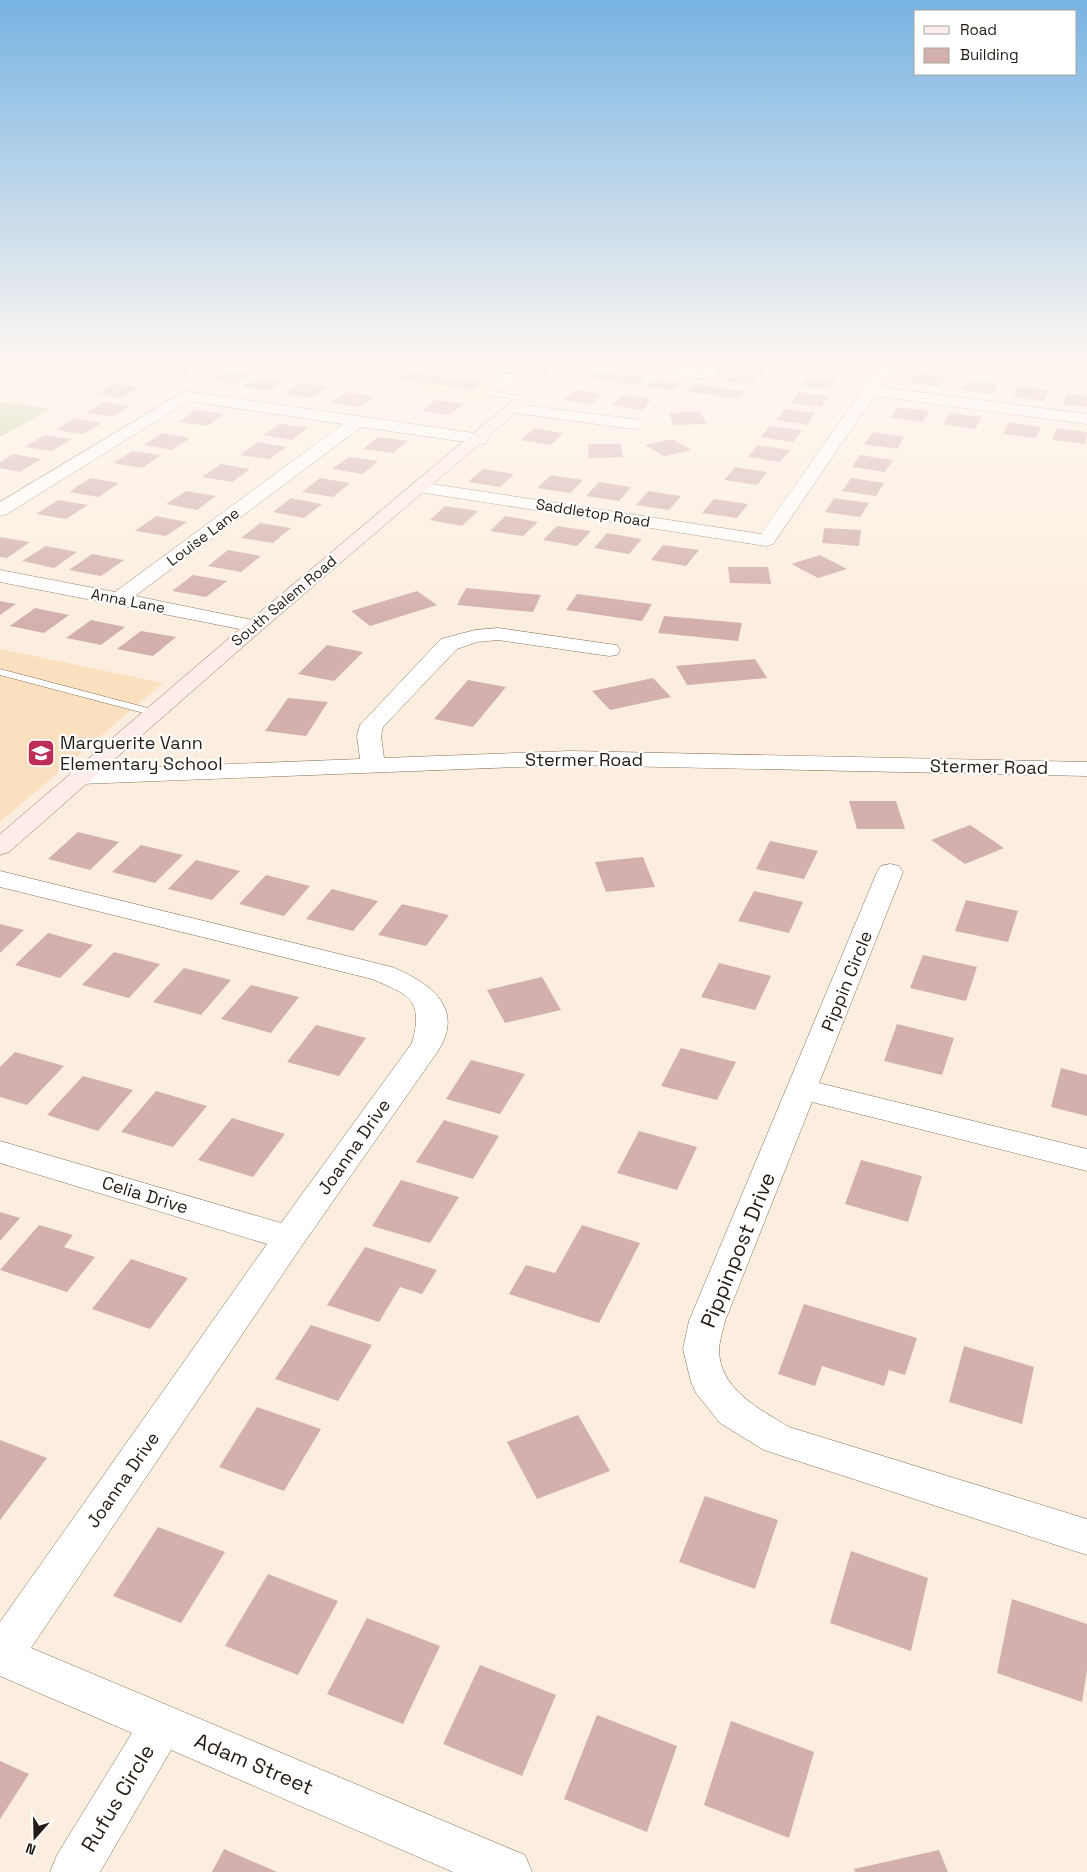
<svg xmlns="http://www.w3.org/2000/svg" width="1087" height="1872" font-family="'Space Grotesk',sans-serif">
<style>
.built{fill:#fbe0bf}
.green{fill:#bccea0}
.building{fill:#d3afae}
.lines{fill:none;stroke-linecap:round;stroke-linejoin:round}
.service-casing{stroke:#85715a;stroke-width:1}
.minor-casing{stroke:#85715a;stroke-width:1}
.secondary-casing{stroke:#85715a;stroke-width:1}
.service{fill:#fff;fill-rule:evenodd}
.minor{fill:#fff;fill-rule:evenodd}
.secondary{fill:#feecea;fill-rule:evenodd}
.labels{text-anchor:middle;stroke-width:4.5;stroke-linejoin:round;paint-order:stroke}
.far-street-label{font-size:15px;fill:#241c13;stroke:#fff}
.poi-label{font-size:18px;fill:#241c13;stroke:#fff;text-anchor:start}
.street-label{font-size:18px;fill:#241c13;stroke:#fff}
.near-street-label{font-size:21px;fill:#241c13;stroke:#fff}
</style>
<rect width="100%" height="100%" fill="#fceedf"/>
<g class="built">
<polygon points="375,359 548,359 499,400 347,379"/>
<polygon points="0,649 163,683 0,822"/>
</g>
<polygon class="green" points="4,402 50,409 0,437 0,404"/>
<g class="building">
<polygon points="308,359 342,359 327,369 298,366"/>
<polygon points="392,359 411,362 404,367 410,372 482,382 472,389 391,378 380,367"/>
<polygon points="605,359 632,359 623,368 600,365"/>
<polygon points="819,359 828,359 849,362 841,372 812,368"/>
<polygon points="980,359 1011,359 1008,365 979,361"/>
<polygon points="1033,359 1046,359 1064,362 1059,371 1029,368"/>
<polygon points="674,362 698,365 694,370 670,366"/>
<polygon points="183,363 189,372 157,376 152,366"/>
<polygon points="742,364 765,367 752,384 727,381"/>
<polygon points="226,370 252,374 236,384 210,380"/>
<polygon points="596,371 646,377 638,385 587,379"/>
<polygon points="916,373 946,376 939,387 909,383"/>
<polygon points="808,376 837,380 829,390 799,386"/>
<polygon points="258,377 285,381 269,391 242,387"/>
<polygon points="654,379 681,382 673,390 645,387"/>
<polygon points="967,380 997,384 992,394 961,390"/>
<polygon points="114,383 140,387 122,398 96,394"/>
<polygon points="300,383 327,387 312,398 285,394"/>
<polygon points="694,384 746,391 739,399 686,392"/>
<polygon points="1018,386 1049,390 1044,401 1012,397"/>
<polygon points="575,390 603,394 592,404 563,400"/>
<polygon points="346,392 374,396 359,407 331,403"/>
<polygon points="799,392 829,396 821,407 791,403"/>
<polygon points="1067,393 1087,396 1087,407 1062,404"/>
<polygon points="623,395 652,399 642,410 612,405"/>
<polygon points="435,400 464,404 450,415 421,411"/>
<polygon points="104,402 130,406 112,417 85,413"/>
<polygon points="898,407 929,411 922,422 890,418"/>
<polygon points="785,409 815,413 807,425 776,420"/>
<polygon points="196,410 224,414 207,426 179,422"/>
<polygon points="700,411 706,424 674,425 669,413"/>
<polygon points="950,413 982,417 975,429 943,424"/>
<polygon points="75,418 102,423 83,434 56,430"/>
<polygon points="1009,422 1041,427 1036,438 1003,434"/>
<polygon points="280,424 308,428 292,440 263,435"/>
<polygon points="770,426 802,430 793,442 761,437"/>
<polygon points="534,428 563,433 551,445 521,440"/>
<polygon points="1057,428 1087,432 1085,444 1052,440"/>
<polygon points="873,432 904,437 897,449 864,444"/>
<polygon points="162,433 190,438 172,450 144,445"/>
<polygon points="45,435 72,439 52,451 24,447"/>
<polygon points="378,437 408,441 393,453 363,449"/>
<polygon points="672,439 692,450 664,456 645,445"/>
<polygon points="258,442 287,447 269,459 240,455"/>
<polygon points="588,444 621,444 623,457 589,458"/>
<polygon points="758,445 790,450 780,462 748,457"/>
<polygon points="133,451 161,455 142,468 113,463"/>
<polygon points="13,454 41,459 20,472 0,468 0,462"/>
<polygon points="860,455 893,460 885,472 852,467"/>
<polygon points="349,457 378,461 363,474 332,469"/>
<polygon points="221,464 250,469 232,482 202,477"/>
<polygon points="735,467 767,472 757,485 724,480"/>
<polygon points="483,469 514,474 500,487 468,482"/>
<polygon points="551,475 583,480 570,493 537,488"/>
<polygon points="90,478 119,483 99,497 69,492"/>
<polygon points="320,478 350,483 333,497 302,492"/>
<polygon points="851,478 884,483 876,496 842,491"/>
<polygon points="599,482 631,487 619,501 586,496"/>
<polygon points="186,491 216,496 197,510 166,504"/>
<polygon points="648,491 681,496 669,510 636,505"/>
<polygon points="291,498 322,504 304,518 273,512"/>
<polygon points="834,498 869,503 860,517 825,512"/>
<polygon points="714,499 748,504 737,518 702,513"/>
<polygon points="58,500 88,505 66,519 36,514"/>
<polygon points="445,506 478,511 462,526 430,520"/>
<polygon points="156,516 187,522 166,536 135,531"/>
<polygon points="505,516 538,522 523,536 490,531"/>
<polygon points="260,523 291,528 273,543 241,538"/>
<polygon points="557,526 591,531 577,546 543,540"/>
<polygon points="824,528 861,530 859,546 822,543"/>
<polygon points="607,533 642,539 629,554 594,548"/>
<polygon points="0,537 30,542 7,558 0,557"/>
<polygon points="663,545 699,550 686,566 651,560"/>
<polygon points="46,546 77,552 54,568 22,561"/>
<polygon points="228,550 261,556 241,572 208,566"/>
<polygon points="92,554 124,560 101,576 69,570"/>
<polygon points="820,555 847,569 818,578 791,564"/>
<polygon points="728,567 768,567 771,584 730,583"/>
<polygon points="193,575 227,581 206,597 172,591"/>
<polygon points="466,588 541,595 533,612 457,605"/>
<polygon points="417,591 437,605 370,626 351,611"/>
<polygon points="577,594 652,604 642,621 566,610"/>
<polygon points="0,601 16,604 0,615"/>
<polygon points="35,608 69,615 44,633 10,626"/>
<polygon points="664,616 742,623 738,641 658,633"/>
<polygon points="91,620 125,627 101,645 66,638"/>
<polygon points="141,631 176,637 153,656 117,649"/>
<polygon points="327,645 363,652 334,681 298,674"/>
<polygon points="755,659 767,678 687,685 676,666"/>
<polygon points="653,678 671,697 610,710 592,691"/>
<polygon points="468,680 506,687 473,727 434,719"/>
<polygon points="288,698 328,702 306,736 265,731"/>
<polygon points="849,801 896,801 905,829 857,829"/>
<polygon points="970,825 1004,848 965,864 931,840"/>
<polygon points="78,832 119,842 90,870 48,859"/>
<polygon points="770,841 818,851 804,879 756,869"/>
<polygon points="141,845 183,855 155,883 112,872"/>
<polygon points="643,857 655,887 606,892 595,862"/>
<polygon points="196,860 240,871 212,900 168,889"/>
<polygon points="266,875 310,886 284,916 239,904"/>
<polygon points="332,889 378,901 353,931 306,919"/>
<polygon points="754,891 803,902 789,933 738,921"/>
<polygon points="966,900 1018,911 1008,942 955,931"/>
<polygon points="402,904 449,915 426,946 378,935"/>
<polygon points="0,924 24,930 0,953"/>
<polygon points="48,933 93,945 60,978 15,965"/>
<polygon points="114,952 160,964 129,998 82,985"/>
<polygon points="923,955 977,967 966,1001 910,988"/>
<polygon points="719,963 771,976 755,1010 701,997"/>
<polygon points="184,968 231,980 201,1015 153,1002"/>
<polygon points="542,977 561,1010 505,1023 487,990"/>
<polygon points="251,985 299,997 271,1033 221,1019"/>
<polygon points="897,1024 954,1038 942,1075 884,1061"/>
<polygon points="316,1025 366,1038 339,1076 287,1062"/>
<polygon points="681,1048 736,1062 717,1100 661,1086"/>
<polygon points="15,1052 64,1066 27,1105 0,1097 0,1067"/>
<polygon points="471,1060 525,1074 500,1114 446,1099"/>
<polygon points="1061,1068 1087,1075 1087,1116 1051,1107"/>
<polygon points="83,1076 133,1090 98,1131 47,1115"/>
<polygon points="156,1091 207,1106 173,1147 121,1132"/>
<polygon points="232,1118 285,1134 253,1177 198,1160"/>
<polygon points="444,1120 499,1136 473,1179 416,1162"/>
<polygon points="639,1131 697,1147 677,1190 617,1173"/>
<polygon points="861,1160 922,1176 908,1222 845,1204"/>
<polygon points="401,1180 459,1197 430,1243 372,1226"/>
<polygon points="0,1212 20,1218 0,1241"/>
<polygon points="39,1225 73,1235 64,1247 95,1257 67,1292 0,1270"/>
<polygon points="582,1225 640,1243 599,1323 509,1294 526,1265 555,1273"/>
<polygon points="365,1247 437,1270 422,1294 400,1287 379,1322 327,1305"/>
<polygon points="131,1259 188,1278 150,1329 92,1309"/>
<polygon points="804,1304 917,1338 905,1375 889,1370 884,1386 822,1366 815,1386 778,1374"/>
<polygon points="311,1325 372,1345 338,1401 275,1379"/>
<polygon points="964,1346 1034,1367 1022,1424 949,1402"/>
<polygon points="257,1407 321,1429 284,1491 219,1467"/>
<polygon points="578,1415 610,1471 537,1499 507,1442"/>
<polygon points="0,1440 47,1458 0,1520"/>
<polygon points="705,1496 778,1520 755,1589 679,1562"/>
<polygon points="158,1527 225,1552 181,1623 113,1596"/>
<polygon points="851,1551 928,1578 911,1651 830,1623"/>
<polygon points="268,1574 338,1601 298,1675 225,1646"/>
<polygon points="1012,1599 1087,1624 1087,1670 1082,1702 997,1673"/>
<polygon points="367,1618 440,1646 403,1724 327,1694"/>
<polygon points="480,1665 556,1695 522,1776 443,1744"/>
<polygon points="597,1715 677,1746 647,1832 564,1799"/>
<polygon points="731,1721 814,1752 789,1838 704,1805"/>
<polygon points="0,1761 29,1774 0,1819"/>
<polygon points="224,1849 277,1872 212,1872"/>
<polygon points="939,1850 948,1872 855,1872 854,1869"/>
</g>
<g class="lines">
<g class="service-casing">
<g id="service">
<polygon points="38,359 49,359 0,385 0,380"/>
<polygon points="446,359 455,359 449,365 516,374 516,378 498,392 530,398 526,400 488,395 488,391 506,377 440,368 440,364"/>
<polygon points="0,669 159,711 161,713 155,716 0,675"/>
</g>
</g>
<g class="minor-casing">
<g id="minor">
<polygon points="499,359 542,359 568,364 571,367 563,372 506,364"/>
<polygon points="654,359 670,359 666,365 704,370 711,362 709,359 729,360 714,378 708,380 649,371 646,368"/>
<polygon points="884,359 899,359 880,387 1087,414 1087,424 874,396 773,544 766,546 419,492 413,491 410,487 413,483 419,482 761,534"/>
<polygon points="185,391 480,434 486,435 488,439 486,443 480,444 361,427 135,596 262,622 265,626 262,630 255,632 0,582 0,570 115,592 343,424 188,401 7,514 0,516 0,502"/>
<polygon points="514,404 634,419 640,420 642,424 640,428 634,429 508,412 506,409 508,406"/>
<polygon points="498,628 609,644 617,645 620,650 617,655 609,656 498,640 477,642 457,649 383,727 381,736 384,758 570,751 1087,762 1087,776 570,765 80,784 71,782 68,777 71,772 80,770 360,759 357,736 360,725 441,639 475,630"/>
<path d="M890,864L899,866L903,872L819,1083L1087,1149V1171L812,1102L725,1321C723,1330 720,1339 719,1348C718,1389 760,1409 789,1427L1087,1519V1555L764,1450L720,1423L696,1393L691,1382L683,1349L689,1321L877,872L881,866Z"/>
<path d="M0,871L392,967C428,982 466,1007 438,1051L301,1247L31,1648L525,1855L532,1872H453L171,1750L100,1872H50L57,1855L132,1733L0,1676V1622L267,1244L0,1163V1141L281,1223L412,1043C424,999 409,995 372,979L0,887Z"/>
</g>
</g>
<g class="secondary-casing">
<polygon id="secondary" points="562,359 579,359 262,630 9,852 0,855 0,834 248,622"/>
</g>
<use href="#service" class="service"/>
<use href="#minor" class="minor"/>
<use href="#secondary" class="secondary"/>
</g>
<linearGradient id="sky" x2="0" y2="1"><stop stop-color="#77b3e2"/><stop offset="0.58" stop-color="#fef7f1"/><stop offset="1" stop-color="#fef7f1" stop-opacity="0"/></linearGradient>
<rect width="1087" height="622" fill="url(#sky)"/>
<defs>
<g id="school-square" transform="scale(1.4375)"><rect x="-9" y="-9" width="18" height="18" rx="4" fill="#bc2d58" stroke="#fff"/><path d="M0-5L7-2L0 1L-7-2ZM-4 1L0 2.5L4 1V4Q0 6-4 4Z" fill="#fff"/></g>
</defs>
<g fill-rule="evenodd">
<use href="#school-square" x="41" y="753"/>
</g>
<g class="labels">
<g class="far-street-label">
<text transform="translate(593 513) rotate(9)" y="5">Saddletop Road</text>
<text transform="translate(203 537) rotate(-37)" y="5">Louise Lane</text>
<text transform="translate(128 601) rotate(11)" y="5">Anna Lane</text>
<text transform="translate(284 601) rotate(-40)" y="5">South Salem Road</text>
</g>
<g class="poi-label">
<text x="60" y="749">Marguerite Vann<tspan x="60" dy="21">Elementary School</tspan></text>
</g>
<g class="street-label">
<text x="584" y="766">Stermer Road</text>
<text transform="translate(989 767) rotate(1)" y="6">Stermer Road</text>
<text transform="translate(847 981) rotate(-68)" y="6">Pippin Circle</text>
<text transform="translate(354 1147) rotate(-55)" y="6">Joanna Drive</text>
<text transform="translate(145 1195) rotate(17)" y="6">Celia Drive</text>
<text transform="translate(123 1480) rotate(-55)" y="6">Joanna Drive</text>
</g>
<g class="near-street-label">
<text transform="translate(738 1250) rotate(-68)" y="7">Pippinpost Drive</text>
<text transform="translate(254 1764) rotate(23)" y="7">Adam Street</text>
<text transform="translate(118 1798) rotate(-59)" y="7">Rufus Circle</text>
</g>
</g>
<rect x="914" y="10" width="162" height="65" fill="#ffffff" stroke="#a7a4a1"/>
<rect x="924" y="26" width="25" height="8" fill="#feecea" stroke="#a7a4a1"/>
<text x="960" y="35" font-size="15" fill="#241c13">Road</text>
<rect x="924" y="48" width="25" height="15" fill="#d3afae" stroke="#a7a4a1"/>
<text x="960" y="60" font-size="15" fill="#241c13">Building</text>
<g transform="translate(35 1837) rotate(200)" stroke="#ffffff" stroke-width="4" paint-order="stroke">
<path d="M0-4L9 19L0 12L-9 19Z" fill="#241c13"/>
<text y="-8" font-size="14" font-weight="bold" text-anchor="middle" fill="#241c13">N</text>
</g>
</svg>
